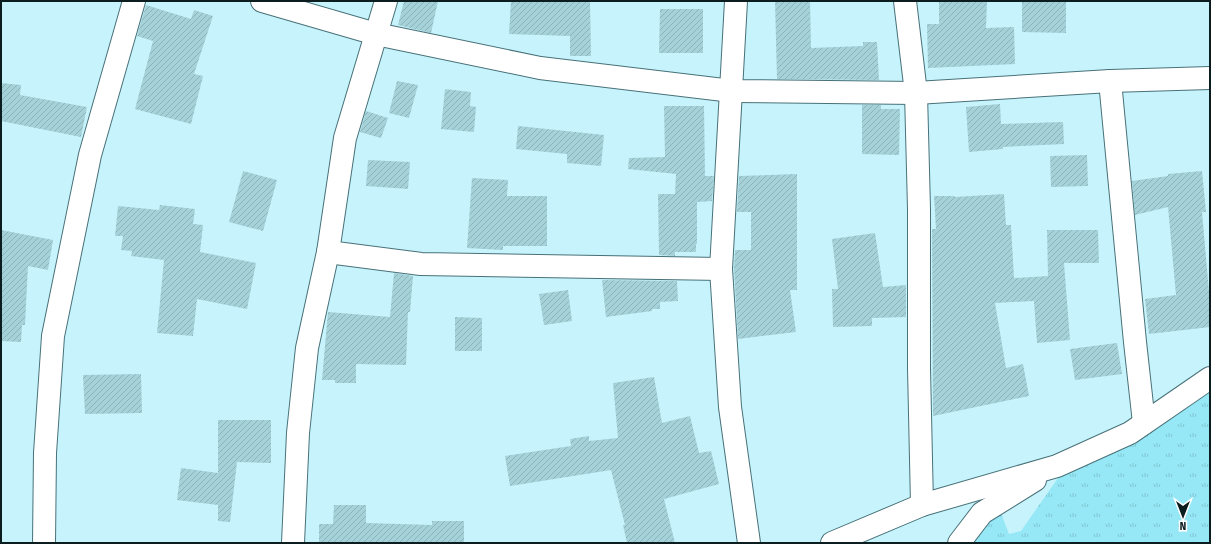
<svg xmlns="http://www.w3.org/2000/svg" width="1211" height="544" font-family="'Fira Sans Condensed',sans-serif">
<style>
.grass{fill:url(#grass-tufts)}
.building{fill:url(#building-hatch)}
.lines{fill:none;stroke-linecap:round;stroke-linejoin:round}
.street-casing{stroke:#487178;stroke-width:24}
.street{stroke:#fff;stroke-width:22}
</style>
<defs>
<pattern id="grass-tufts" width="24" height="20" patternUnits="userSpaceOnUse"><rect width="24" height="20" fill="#96e8f6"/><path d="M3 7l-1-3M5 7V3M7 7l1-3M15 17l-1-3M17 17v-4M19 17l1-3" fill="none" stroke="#80c7d3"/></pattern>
<pattern id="building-hatch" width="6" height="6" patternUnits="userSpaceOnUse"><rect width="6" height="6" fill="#a5d1d9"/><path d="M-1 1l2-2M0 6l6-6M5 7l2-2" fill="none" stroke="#8db3ba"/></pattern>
</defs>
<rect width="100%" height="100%" fill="#c7f4fc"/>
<polygon class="grass" points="1210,377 1210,543 950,543 1001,513 1009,534 1021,531 1067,465"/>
<g class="building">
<polygon points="404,1 438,1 431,33 398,25"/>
<polygon points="511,1 590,1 591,56 570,56 570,36 509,34"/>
<polygon points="775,1 810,1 811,48 863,46 863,42 877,42 879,80 777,79"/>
<polygon points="939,1 987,1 986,28 1014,27 1015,64 928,68 927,24 939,24"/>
<polygon points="1022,1 1066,1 1066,33 1022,32"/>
<polygon points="146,5 191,19 194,10 213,16 194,74 203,76 191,124 135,109 153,41 137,36"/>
<polygon points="660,9 703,9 703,53 659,53"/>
<polygon points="397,81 418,85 409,118 389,113"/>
<polygon points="1,83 21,85 20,95 87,107 81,137 1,121"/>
<polygon points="445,89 471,92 470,106 476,107 474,132 441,129"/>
<polygon points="1000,104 1001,124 1063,122 1064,144 1003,147 1003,149 969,152 966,107"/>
<polygon points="862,105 881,105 881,109 900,109 899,155 862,154"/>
<polygon points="664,106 704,106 705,176 714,176 712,201 697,202 697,244 696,244 696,252 675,252 675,256 659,255 658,194 675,194 676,174 628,169 629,158 665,157"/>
<polygon points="366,111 388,118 381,138 360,132"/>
<polygon points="518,126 604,135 601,166 567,163 567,154 516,149"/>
<polygon points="1087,155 1088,186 1051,187 1050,156"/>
<polygon points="368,160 410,162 408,189 366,186"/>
<polygon points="243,171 277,180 263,231 229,222"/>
<polygon points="1202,171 1206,212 1202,212 1209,292 1210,292 1210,327 1149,334 1145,299 1176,295 1168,207 1135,215 1132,181 1168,176 1168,174"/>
<polygon points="797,174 797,290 790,290 796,332 738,339 734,269 735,250 751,250 751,212 737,212 739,176"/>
<polygon points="472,178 508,180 507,196 547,196 547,246 503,246 503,250 467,248"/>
<polygon points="1004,194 1006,225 1011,225 1014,278 1048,276 1047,230 1098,230 1099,263 1064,263 1070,340 1037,343 1034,301 995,303 1006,368 1023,364 1029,396 933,416 932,229 936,229 934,196 955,196 955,197"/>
<polygon points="160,205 195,209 193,224 203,225 200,252 256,263 247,309 197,299 193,336 157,333 164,260 131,256 132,251 121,250 123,236 115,236 118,206 159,210"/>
<polygon points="1,230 53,240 48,270 28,266 25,325 22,325 21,342 1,341"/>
<polygon points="875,233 883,287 906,285 906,317 872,318 872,326 833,327 832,289 838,289 832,239"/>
<polygon points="394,273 413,276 410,312 408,312 406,365 356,364 356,383 335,383 335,380 322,380 328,312 390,317"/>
<polygon points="602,280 677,281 678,301 660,302 660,309 652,309 652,311 606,317"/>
<polygon points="568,290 572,321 544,325 539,294"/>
<polygon points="455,317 482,318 482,351 455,351"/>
<polygon points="1117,343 1122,374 1075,380 1070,349"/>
<polygon points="141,374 142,413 85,414 83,375"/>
<polygon points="654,377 662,423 690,416 699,453 711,451 719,484 664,499 675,543 627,543 623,525 625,525 611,470 510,486 505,456 571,446 570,439 589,436 589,441 618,438 613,383"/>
<polygon points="218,420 271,420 271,463 237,462 230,522 218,521 218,505 177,500 181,468 218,473"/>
<polygon points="334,505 366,505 366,523 432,525 432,521 464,521 464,543 319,543 319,524 333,524"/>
</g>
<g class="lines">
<g class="street-casing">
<g id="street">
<polyline points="262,1 376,34 540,68 732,91 916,93 1110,81 1210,78"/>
<polyline points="736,1 721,269 730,407 749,543"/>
<polyline points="905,1 916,93 919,209 919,368 922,505"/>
<polyline points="1110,81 1135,342 1144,423"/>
<polyline points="328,252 421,264 721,269"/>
<polyline points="44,543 45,453 53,336 90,155 134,1"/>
<polyline points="293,543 298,433 307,348 328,252 345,138 386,1"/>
<polyline points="832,543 922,505 1057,466 1130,433 1210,378"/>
<polyline points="959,543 982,513 1035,480"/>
</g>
</g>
<use href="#street" class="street"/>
</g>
<rect width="1211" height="544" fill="none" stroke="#0c1d20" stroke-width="4"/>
<g transform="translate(1183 516) rotate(180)" stroke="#ffffff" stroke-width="3" paint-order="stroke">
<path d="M0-3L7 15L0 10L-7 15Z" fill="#0c1d20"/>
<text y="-6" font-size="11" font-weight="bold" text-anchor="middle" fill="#0c1d20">N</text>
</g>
</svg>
